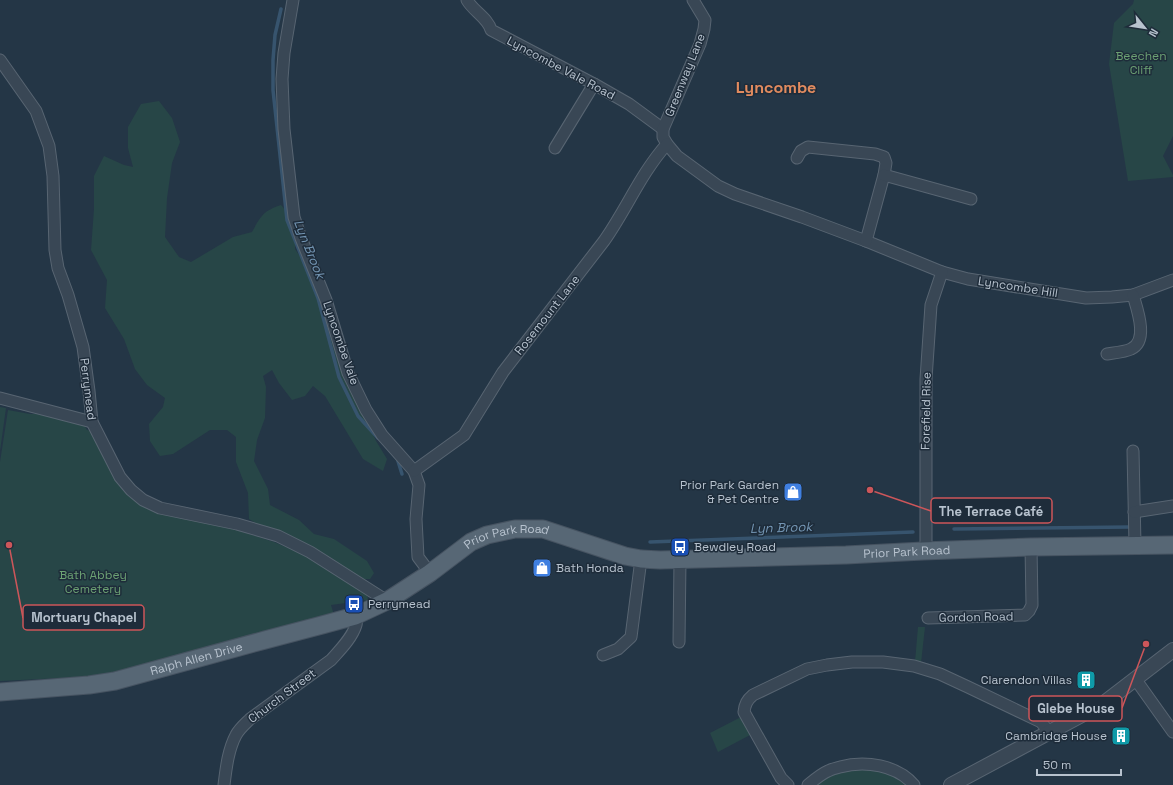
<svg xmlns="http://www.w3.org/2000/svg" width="1173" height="785" font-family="'Space Grotesk',sans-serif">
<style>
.green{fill:#274647}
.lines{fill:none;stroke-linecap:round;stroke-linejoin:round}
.stream{stroke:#37546e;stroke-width:3.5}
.minor-casing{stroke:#586572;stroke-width:13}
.tertiary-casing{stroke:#586572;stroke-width:16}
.primary-casing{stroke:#465361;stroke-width:19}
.minor{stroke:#394755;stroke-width:11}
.tertiary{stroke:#394755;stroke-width:14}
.primary{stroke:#576775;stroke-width:17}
.labels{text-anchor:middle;stroke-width:3;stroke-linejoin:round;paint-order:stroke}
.park-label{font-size:12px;fill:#6ca173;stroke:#1e2c3a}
.street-label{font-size:12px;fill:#b7c2ce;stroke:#1e2c3a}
.poi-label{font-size:12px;fill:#b7c2ce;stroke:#1e2c3a;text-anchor:end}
.water-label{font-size:13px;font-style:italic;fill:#7496b4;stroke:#1e2c3a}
.district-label{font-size:16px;font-weight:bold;fill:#e18b5f;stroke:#1e2c3a}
.leader{fill:none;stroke:#cd565a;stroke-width:1.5}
.callout-dot{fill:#cd565a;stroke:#1e2c3a;stroke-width:1.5}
.callout{fill:#1e2c3a;stroke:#cd565a;stroke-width:1.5}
.callout-label{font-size:13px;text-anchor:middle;font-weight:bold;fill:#b7c2ce}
</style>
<rect width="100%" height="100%" fill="#243646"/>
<g class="green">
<polygon points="1134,0 1173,0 1173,136 1163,156 1173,175 1173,177 1128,181 1109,64 1114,23 1133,4"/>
<path d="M159,101L172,118L180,142L172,163L167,198L165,237L179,257L191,262L233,237L252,232C261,216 263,211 281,205L291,216L295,233V249L312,274L365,415L376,441L387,459L383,471L363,459L325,396L313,386L305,396L292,400L279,383L272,370L263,376L266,387L265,418L257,440L254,461L268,489L270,505L299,520L314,534L334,539L367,561L374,573L370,579H363L293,537L276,529L259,525L249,519L248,493L236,462V437L227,430H210L173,454L160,456L150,441L149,424L163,407L165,398L147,385L135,369L124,339L105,308L107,280L91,250L94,209V176L104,156L124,165L133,167L128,148V127L141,104Z"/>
<polygon points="0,407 6,408 0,451"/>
<polygon points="8,410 30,414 36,414 57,416 68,422 84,425 87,430 93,431 101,453 116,480 155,511 234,529 274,542 307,556 367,595 368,600 331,605 334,615 103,676 0,681 0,462"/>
<polygon points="918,627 925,627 921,663 915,662"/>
<polygon points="741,717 750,735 718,752 710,733"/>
<path d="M861,769C881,770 891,774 908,785H814C831,775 841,771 861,769Z"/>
</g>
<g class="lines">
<g class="stream">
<polyline points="281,9 275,35 273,60 273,90 287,220 318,298 339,377 358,416 378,438"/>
<polyline points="397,458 402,474"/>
<polyline points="954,529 1130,527"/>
<polyline points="650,542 913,532"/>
</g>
<g class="minor-casing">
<g id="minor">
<polyline points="293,0 284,53 282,79 284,129 294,217 301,238 326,300 348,373 366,410 382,435 414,471 419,485 416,519 418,557 430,573"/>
<path d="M467,0C473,11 488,18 491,30L594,84L629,104L663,129"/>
<polyline points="693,0 705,20 704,29 700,44 663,129 663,137 667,144 677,156 718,186 735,194 802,217 866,241 942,272 968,279 1086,298 1112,297 1133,295 1173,280"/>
<polyline points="0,60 36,111 49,146 53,176 55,250 58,268 68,295 83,347 89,391 92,422 120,477 131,490 143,500 160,508 237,524 278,536 310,552 387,601"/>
<polyline points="555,148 594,84"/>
<polyline points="797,158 801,151 808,147 875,154 884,157 886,163 884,175 866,241"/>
<polyline points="884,175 971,199"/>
<path d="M1107,354C1113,353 1125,352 1131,349C1149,341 1137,309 1133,295"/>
<polyline points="0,398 92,422"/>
<polyline points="1133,451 1135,545"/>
<path d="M414,471L464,435L503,372L604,241C626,210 641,173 667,144"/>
<polyline points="1134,512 1173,506"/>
<polyline points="926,551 926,379 931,305 942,272"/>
<polyline points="928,618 1025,615 1029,611 1032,605 1031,547"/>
<polyline points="679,642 680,560"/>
<polyline points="603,655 618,649 631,637 641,559"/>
<polyline points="1136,680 1173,732"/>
<path d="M224,785C226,769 228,750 236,735C239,729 245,724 250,719L331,660C340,650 352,638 356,625C357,622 356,619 355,616"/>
<path d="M788,785L781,778L744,712C745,704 747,700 753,695L807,669L827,665L852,662H883L914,666L940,674L968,687L1041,722L1050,733"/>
<path d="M808,785C814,780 821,774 828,771C832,769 836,768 840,767C865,760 897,765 914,785"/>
</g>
</g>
<g class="tertiary-casing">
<polyline id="tertiary" points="951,785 1104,703 1173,650"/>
</g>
<g class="primary-casing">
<g id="primary">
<path id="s1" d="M0,692L89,685L115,681L265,640L322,625L355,616L387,601L430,573L471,542L487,535L515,529H543L625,556L641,559L660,560L846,555L923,551L1031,547L1173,545"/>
</g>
</g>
<use href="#minor" class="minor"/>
<use href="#tertiary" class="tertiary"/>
<use href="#primary" class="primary"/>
</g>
<defs>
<g id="shop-square" transform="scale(1)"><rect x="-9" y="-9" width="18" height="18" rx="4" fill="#3f7fe0" stroke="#1e2c3a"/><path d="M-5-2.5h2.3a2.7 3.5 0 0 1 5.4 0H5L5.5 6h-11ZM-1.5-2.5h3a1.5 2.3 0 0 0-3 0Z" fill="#fff"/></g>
<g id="bus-square" transform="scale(1)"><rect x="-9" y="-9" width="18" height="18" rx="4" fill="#1a4fb4" stroke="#1e2c3a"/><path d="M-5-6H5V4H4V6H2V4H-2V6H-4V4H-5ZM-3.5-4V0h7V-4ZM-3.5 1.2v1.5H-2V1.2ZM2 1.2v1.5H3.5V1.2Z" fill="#fff"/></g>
<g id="building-square" transform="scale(1)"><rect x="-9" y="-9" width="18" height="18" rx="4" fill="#0f9aa8" stroke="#1e2c3a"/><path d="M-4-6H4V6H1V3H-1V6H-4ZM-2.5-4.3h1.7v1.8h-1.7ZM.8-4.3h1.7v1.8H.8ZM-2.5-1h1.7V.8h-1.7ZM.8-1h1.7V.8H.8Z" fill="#fff"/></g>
</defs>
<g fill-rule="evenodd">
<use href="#shop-square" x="793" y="492"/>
<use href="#bus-square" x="680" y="547"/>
<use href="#shop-square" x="542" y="568"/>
<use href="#bus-square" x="354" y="604"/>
<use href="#building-square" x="1086" y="680"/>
<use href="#building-square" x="1121" y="736"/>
</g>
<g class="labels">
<g class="park-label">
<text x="1141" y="60">Beechen<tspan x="1141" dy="14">Cliff</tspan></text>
<text x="93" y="579">Bath Abbey<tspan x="93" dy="14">Cemetery</tspan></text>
</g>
<g class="street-label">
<text transform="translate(561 68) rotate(28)" y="4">Lyncombe Vale Road</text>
<text transform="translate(685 75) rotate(-68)" y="4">Greenway Lane</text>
<text transform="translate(1018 287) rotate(9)" y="4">Lyncombe Hill</text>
<text transform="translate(547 315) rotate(-52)" y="4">Rosemount Lane</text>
<text transform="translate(341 343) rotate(71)" y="4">Lyncombe Vale</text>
<text transform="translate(88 389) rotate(83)" y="4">Perrymead</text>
<text transform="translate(926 411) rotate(-89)" y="4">Forefield Rise</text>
<text dy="4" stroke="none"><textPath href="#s1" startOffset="539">Prior Park Road</textPath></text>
<text dy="4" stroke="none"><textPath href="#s1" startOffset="945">Prior Park Road</textPath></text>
<text transform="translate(976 617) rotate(-1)" y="4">Gordon Road</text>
<text dy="4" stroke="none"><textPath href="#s1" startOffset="200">Ralph Allen Drive</textPath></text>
<text transform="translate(282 696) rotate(-37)" y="4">Church Street</text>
</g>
<g class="poi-label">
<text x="779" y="489">Prior Park Garden<tspan x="779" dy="14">&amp; Pet Centre</tspan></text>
<text x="694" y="551" text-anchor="start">Bewdley Road</text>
<text x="556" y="572" text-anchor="start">Bath Honda</text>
<text x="368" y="608" text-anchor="start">Perrymead</text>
<text x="1072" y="684">Clarendon Villas</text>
<text x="1107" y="740">Cambridge House</text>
</g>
<g class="water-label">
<text transform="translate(310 249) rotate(68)" y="5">Lyn Brook</text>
<text transform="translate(781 527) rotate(-2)" y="5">Lyn Brook</text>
</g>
<g class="district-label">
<text x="776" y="93">Lyncombe</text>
</g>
</g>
<path class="leader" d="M870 490L931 511M9 545L23 618M1146 644L1122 708"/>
<g class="callout-dot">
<circle cx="870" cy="490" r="4"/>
<circle cx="9" cy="545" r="4"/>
<circle cx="1146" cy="644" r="4"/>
</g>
<g class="callout">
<rect x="931" y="498" width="121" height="25" rx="4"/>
<rect x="23" y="605" width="121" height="25" rx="4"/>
<rect x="1029" y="696" width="93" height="25" rx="4"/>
</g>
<g class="callout-label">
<text x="991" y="516">The Terrace Café</text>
<text x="84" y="622">Mortuary Chapel</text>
<text x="1076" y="713">Glebe House</text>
</g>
<g transform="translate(1145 28) rotate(120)" stroke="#1e2c3a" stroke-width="3" paint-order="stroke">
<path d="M0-3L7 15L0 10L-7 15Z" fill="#b7c2ce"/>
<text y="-6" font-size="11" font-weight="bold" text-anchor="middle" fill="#b7c2ce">N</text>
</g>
<path d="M1037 769v6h84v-6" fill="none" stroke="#b7c2ce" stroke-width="2"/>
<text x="1043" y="769" font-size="12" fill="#b7c2ce" stroke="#1e2c3a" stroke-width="3" paint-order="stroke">50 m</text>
</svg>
